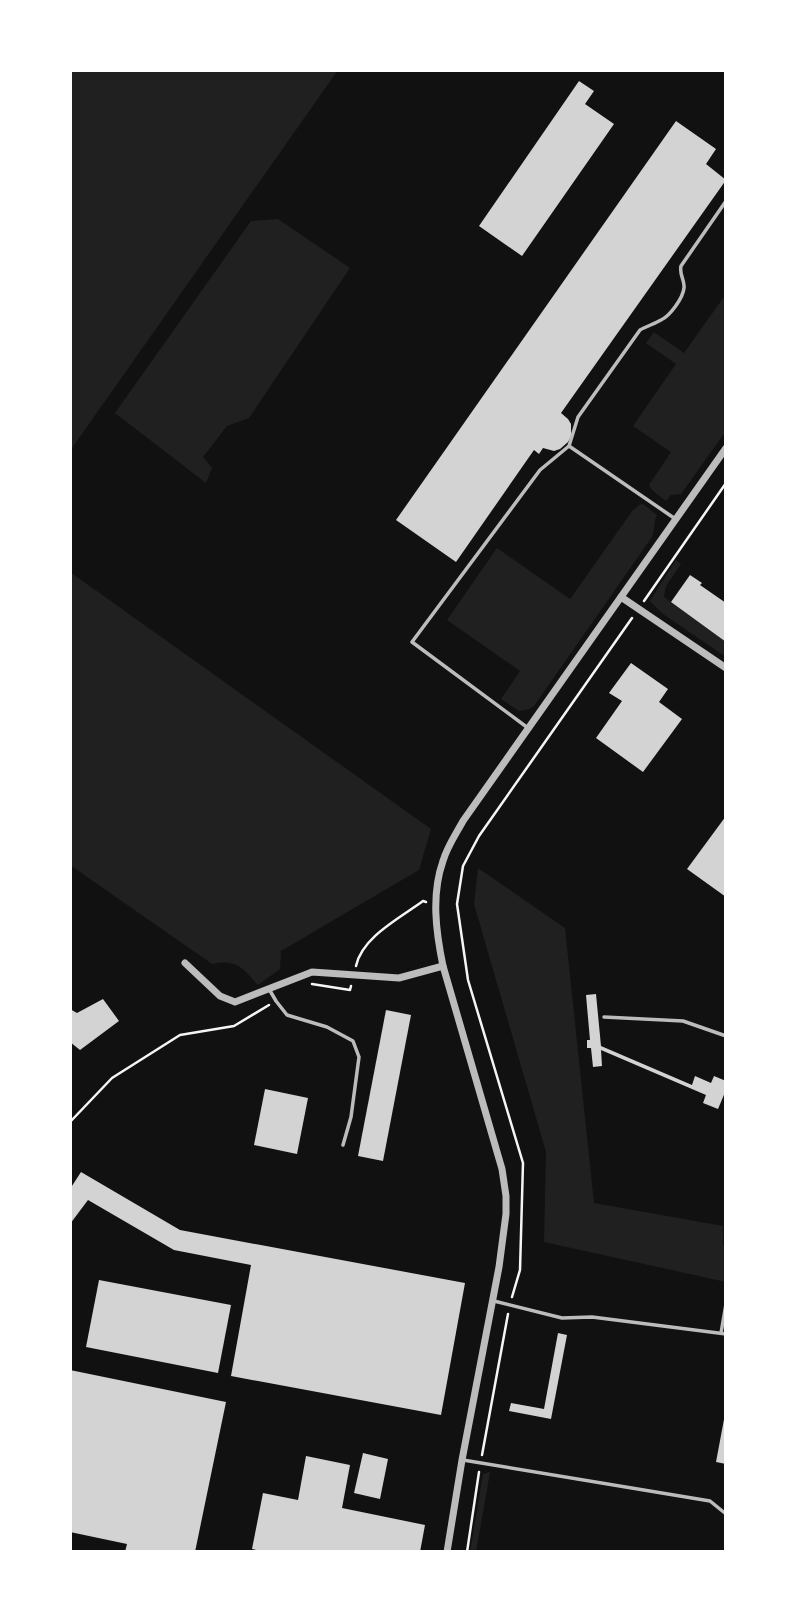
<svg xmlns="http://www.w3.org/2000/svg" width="796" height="1622" font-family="Overpass,sans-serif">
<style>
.green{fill:#202020}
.building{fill:#d3d3d3}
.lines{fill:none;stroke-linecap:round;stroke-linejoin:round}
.path{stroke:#f5f5f5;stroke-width:2.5}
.service{stroke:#bcbcbc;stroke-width:3.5}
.minor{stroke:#bcbcbc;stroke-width:7}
</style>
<rect width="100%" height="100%" fill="#111"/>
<g class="green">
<polygon points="70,70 338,70 70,451"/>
<polygon points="278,219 350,268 249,418 227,426 203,457 212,468 206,483 115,413 251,221"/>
<polygon points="726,294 726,431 681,494 671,495 666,501 652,490 649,485 671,452 633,426 676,364 646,343 654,332 684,353"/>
<path d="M643,504L657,515C653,523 655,530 652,537L534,706L529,709L519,711L501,699L520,671L447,620L497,548L570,599L633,510L639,505Z"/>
<polygon points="676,560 681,564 666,586 664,597 726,642 726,657 663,614 650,601"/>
<path d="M70,572L431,829L419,870L281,951L280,969L258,985C242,968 237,959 212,964L70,865Z"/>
<polygon points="478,868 565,928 594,1203 723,1226 723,1245 726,1246 726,1282 544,1242 546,1152 474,904"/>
<polygon points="490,1472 476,1552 470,1552 483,1474"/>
</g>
<g class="building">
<polygon points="579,81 594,91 585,104 614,124 522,256 479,226"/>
<polygon points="676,121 716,149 706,164 726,180 561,413 568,419 571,424 571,436 568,442 560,449 554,451 543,448 539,454 534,450 456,562 396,520"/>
<polygon points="690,575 702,583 700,585 726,603 726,642 671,602"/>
<polygon points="631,663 668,689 659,702 682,719 643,772 596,738 622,701 609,693"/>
<polygon points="726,816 726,897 687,869"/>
<polygon points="596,994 601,1046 692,1085 695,1076 711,1083 714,1076 726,1081 726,1090 718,1109 703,1103 706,1095 601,1050 602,1066 593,1067 591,1048 587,1048 587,1040 590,1040 586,995"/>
<polygon points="103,999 119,1021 80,1050 70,1042 70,1009 77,1013"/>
<polygon points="386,1010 411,1015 383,1161 358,1156"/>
<polygon points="265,1089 308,1098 297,1154 254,1145"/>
<polygon points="81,1172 180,1230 465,1283 441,1415 231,1376 251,1265 174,1250 88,1200 70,1224 70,1189"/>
<polygon points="99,1280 231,1305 218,1373 86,1347"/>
<polygon points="558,1333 567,1335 551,1419 509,1411 511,1403 544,1409"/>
<polygon points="70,1370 226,1402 195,1552 125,1552 127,1544 70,1532"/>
<polygon points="725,1414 726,1414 726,1464 716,1462"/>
<polygon points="363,1453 388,1459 380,1499 354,1493"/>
<polygon points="306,1456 350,1465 342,1508 425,1525 420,1552 266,1552 252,1549 263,1493 298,1500"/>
</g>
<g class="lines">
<g class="path">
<polyline points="644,601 726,483"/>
<path d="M356,966C362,937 400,918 423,901L426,902"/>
<polyline points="312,984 350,990 351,986"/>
<polyline points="70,1122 112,1078 180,1035 234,1026 269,1005"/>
<polyline points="512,1297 520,1270 523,1163 468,980 457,904 463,866 479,836 632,618"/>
<polyline points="482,1455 508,1314"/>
<polyline points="467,1552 479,1472"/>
</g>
<g class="service">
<path d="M569,446L578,417L640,330C647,326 654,324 661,320C670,316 683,298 684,288C685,280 679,275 681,266L726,201"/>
<polyline points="528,728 412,642 540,470 569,446 674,518"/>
<polyline points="269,989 276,1001 287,1015 327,1027 353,1041 359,1057 351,1117 343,1145"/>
<polyline points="604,1017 683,1021 726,1036"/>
<polyline points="494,1301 562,1318 592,1317 726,1334"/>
<polyline points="721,1333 726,1304"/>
<polyline points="463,1460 710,1501 726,1514"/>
</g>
<g class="minor">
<polyline points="621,597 726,668"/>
<polyline points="185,963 220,996 235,1002 312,972 399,978 443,966"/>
<path d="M447,1552L462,1460L499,1267L506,1214V1196L502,1169L443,966C436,932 431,895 443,861C447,847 456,834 463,821L726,448"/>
</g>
</g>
<rect width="796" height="1622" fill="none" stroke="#ffffff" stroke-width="144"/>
</svg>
